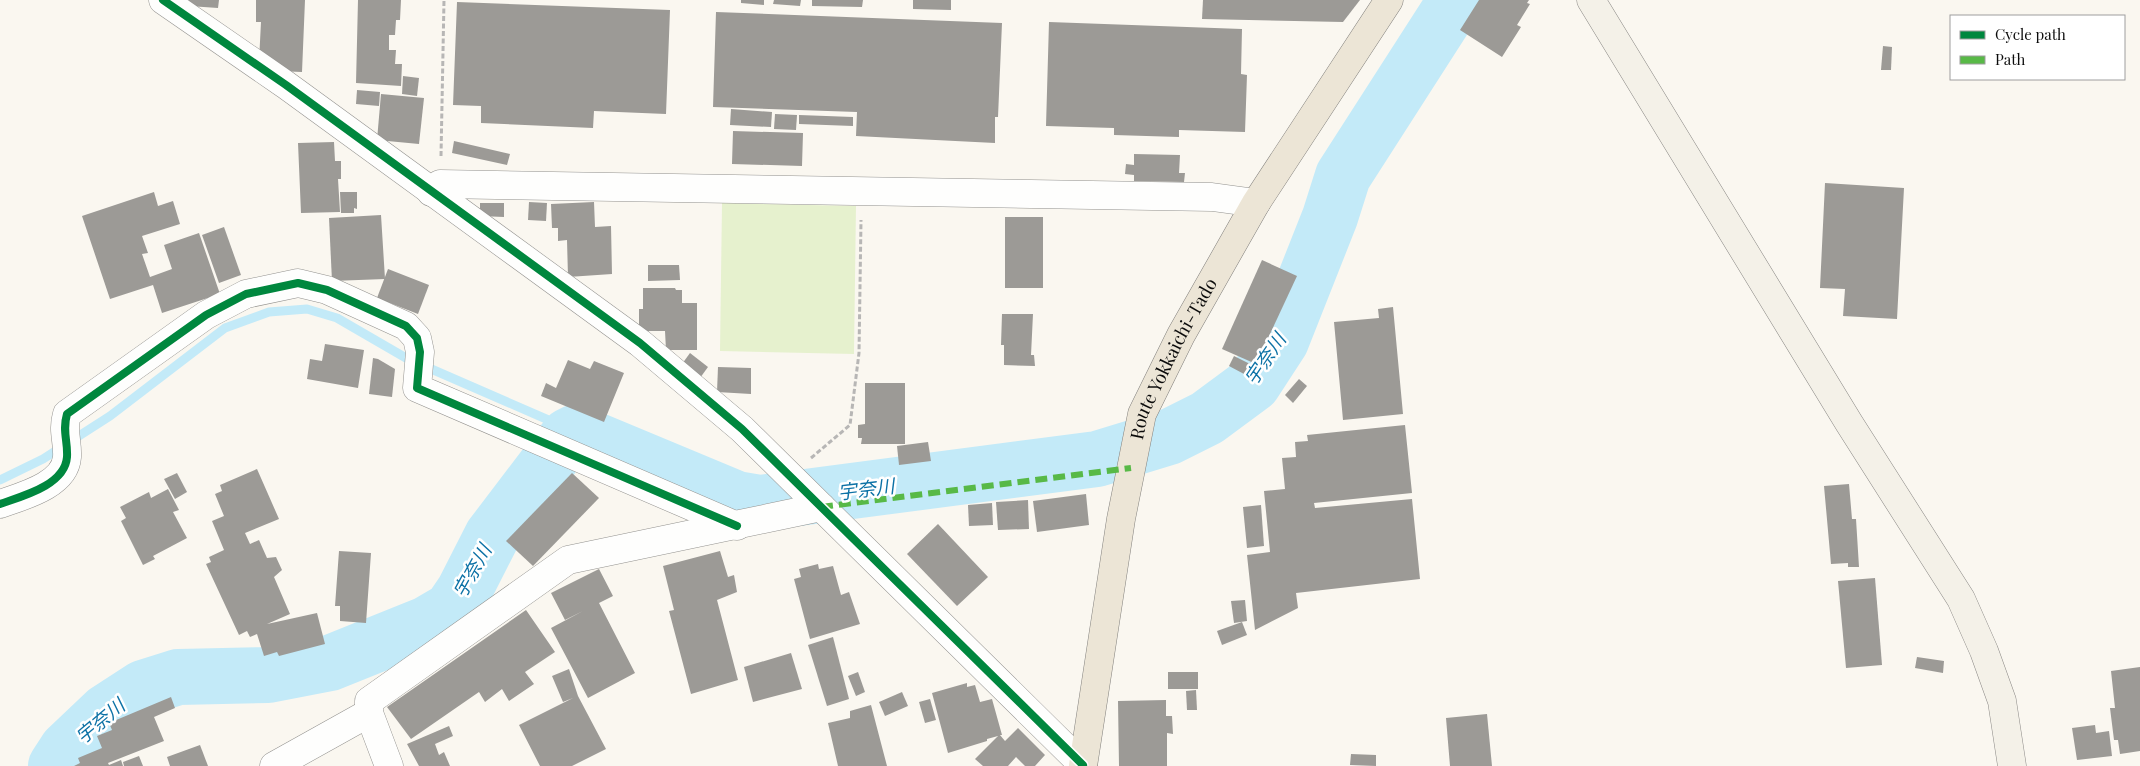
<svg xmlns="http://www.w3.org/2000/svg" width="2140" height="766" font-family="'Playfair Display','Noto Sans JP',serif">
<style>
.green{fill:#e6f1ce}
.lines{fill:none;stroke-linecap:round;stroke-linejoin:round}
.stream{stroke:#c3eaf8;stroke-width:9}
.river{stroke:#c3eaf8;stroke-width:56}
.building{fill:#9c9a96}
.street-casing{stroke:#93928f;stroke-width:29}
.secondary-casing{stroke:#8a8885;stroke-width:29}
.primary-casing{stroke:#807f7c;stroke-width:29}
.path{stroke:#b7b6b5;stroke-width:3;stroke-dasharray:5 2.5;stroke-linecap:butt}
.street{stroke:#fefefd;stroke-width:28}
.secondary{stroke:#f4f1e8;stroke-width:28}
.primary{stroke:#ece5d6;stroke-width:28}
.quiet{stroke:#58b947;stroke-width:6;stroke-dasharray:12 6;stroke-linecap:butt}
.cycleway-casing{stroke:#fff;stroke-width:11}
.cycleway{stroke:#00873e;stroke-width:8}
.labels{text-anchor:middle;stroke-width:5;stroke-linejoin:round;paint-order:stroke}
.street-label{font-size:18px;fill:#0c0c0c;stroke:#fff}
.water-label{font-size:19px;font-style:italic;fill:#0d72a6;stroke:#fff}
</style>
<rect width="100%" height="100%" fill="#faf7f0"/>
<polygon class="green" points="722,203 856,206 854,354 720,351"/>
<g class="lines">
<polyline class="stream" points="0,480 43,459 110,416 225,328 269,312 307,309 337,318 406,358 576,432"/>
<polyline class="river" points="56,766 67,749 106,712 143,688 178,677 268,675 330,663 427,624 451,610 464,591 492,536 568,436 576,432 737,499 760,503 1097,459 1169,437 1207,418 1253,384 1281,341 1330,217 1343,176 1456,0"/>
</g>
<g class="building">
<polygon points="189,0 219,0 218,8 189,6"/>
<polygon points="256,0 305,0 302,72 276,71 259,61 261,22 256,22"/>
<polygon points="358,0 401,0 400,20 396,20 395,35 389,35 389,50 396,50 395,64 402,64 401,86 356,83"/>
<polygon points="741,0 764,0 764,5 741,3"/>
<polygon points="774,0 801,0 800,6 773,4"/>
<polygon points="812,0 863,0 862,7 812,6"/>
<polygon points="913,0 951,0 951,10 913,9"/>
<polygon points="1203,0 1360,0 1343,22 1202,19"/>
<polygon points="1479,0 1529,0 1527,3 1530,4 1517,25 1521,27 1502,57 1460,30"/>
<polygon points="457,2 670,10 666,114 594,111 593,128 481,123 481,106 453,105"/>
<polygon points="716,12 1002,23 998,117 995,117 995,143 856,136 857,112 713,107"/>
<polygon points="1049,22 1242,29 1241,74 1247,75 1245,132 1179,130 1179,137 1114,135 1114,128 1046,126"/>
<polygon points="1883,46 1892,47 1891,70 1881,70"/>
<polygon points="403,76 419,78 417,96 402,94"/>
<polygon points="357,90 380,92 379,106 356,104"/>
<polygon points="381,94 424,98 419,144 377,140"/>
<polygon points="731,109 772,112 771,127 730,125"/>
<polygon points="775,114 797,115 796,130 774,129"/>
<polygon points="799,115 853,117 853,126 799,124"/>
<polygon points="733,131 803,133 802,166 732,164"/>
<polygon points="454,141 510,154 507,165 452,153"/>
<polygon points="334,142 335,161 341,161 341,179 338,179 340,212 301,213 298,143"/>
<polygon points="1134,154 1180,155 1179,173 1185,173 1184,182 1134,181 1134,175 1125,174 1126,164 1134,165"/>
<polygon points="1825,183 1904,188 1897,319 1843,316 1845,289 1820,288"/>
<polygon points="154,192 158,206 173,201 180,224 142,236 148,253 142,254 150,277 172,269 164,245 199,233 220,294 162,313 153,285 110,299 82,216"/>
<polygon points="340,192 357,192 357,209 354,208 354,213 341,213"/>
<polygon points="529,202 547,203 546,221 528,220"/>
<polygon points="594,202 595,227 611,226 612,274 568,277 567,240 558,241 558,228 552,228 551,204"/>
<polygon points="480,203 504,203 504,217 480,216"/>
<polygon points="381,215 385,279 332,281 329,218"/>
<rect x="1005" y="217" width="38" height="71"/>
<polygon points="224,227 241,275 219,283 202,235"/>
<polygon points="1262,260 1297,276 1256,364 1222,349"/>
<polygon points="648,265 679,265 680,280 648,281"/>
<polygon points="388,269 429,285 418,314 377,298"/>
<polygon points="643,288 675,288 676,290 682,290 682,303 697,303 697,350 666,350 665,331 639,331 639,309 643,309"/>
<polygon points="1393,307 1403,414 1343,420 1334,322 1379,318 1378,309"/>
<polygon points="1002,314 1033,314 1031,355 1034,355 1035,366 1004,365 1004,345 1001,345"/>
<polygon points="325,344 364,350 358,388 307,379 310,359 322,361"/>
<polygon points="690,353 708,367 700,378 682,364"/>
<polygon points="1234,356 1250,364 1244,374 1229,366"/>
<polygon points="373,358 378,359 395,369 392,397 369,394"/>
<polygon points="568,360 590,369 594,361 624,373 604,422 541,396 546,383 556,388"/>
<polygon points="718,367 751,368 751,394 717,392"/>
<polygon points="1299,379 1307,386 1293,403 1285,395"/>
<polygon points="865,383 905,383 905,444 861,444 862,438 858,438 858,425 865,424"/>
<polygon points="1405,425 1412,493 1314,503 1315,508 1412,499 1420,579 1296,593 1298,608 1255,630 1247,555 1270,552 1264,491 1285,489 1282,458 1296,457 1295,442 1308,441 1307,435"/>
<polygon points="928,442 931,461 899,465 897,446"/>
<polygon points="257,469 279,519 245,533 250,544 259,540 267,558 276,557 282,570 274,577 290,614 267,624 317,613 325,644 279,656 277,652 264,656 257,634 250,637 247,631 239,635 206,564 211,562 209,557 224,550 212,521 224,516 215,494 222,491 220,485"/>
<polygon points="177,473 187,492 175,499 164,479"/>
<polygon points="572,473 599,498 533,566 506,541"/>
<polygon points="1849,484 1852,519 1856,519 1859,567 1848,567 1848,563 1831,564 1824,486"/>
<polygon points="168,489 179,510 173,512 187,538 153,556 155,559 143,565 121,521 126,518 120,507 149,492 151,498"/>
<polygon points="1086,494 1089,525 1037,532 1033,501"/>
<polygon points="1028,500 1029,529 998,530 996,502"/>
<polygon points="992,503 993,525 969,526 968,505"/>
<polygon points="1261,505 1264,546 1247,548 1243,507"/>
<polygon points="938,524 988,577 957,606 907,554"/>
<polygon points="339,551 371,553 366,623 340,621 340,606 335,606"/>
<polygon points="720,551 728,577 734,575 737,592 717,600 738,680 691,694 669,611 674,610 663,566"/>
<polygon points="818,564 819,569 833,566 841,595 849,592 860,624 810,639 794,579 801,577 799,569"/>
<polygon points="599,569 613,596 599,603 635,673 588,698 551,628 583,611 565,620 551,593"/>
<polygon points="1875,578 1882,665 1846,668 1838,581"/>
<polygon points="1245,600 1247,621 1234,623 1231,601"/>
<polygon points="526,610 555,652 525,672 534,684 509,701 502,689 485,702 479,692 411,739 387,707"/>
<polygon points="1242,622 1247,635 1222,645 1217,631"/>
<polygon points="833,637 849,699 827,706 808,645"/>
<polygon points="791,653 802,689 753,702 744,667"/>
<polygon points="1917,657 1944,661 1943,673 1915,668"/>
<polygon points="2140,667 2140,751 2120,754 2118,740 2114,740 2110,708 2115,708 2111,671"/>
<polygon points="569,669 578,696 606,749 572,766 540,766 519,725 573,698 563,702 552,676"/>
<polygon points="858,672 865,692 856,696 848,676"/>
<rect x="1168" y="672" width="30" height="17"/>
<polygon points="967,683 967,687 975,685 980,702 992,699 1002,735 1000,735 1005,741 1018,728 1045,755 1035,766 1025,766 1016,757 1008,766 983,766 975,759 998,736 987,739 987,741 948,753 932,693"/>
<polygon points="1196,690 1197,710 1187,710 1186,691"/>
<polygon points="902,692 908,706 885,716 879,702"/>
<polygon points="171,697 175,708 154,717 164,741 108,763 109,765 121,760 123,766 74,766 80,763 78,758 102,748 97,736 112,730 109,723"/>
<polygon points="930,699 936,720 925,723 919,702"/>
<polygon points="1166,700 1166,716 1172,716 1173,734 1167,733 1167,766 1119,766 1118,701"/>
<polygon points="871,705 887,766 838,766 828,723 850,718 850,711"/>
<polygon points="1487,714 1492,766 1450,766 1446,718"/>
<polygon points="2095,725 2096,733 2109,731 2112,756 2077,760 2072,728"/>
<polygon points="449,726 453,736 435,744 439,755 444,752 450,766 419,766 407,744"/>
<polygon points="200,745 208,766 170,766 167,757"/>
<polygon points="1351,754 1376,755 1376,766 1350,765"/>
<polygon points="139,756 143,766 124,766 123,762"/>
</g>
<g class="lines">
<g class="street-casing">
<g id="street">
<polyline points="163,0 286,85 640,343 742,429 1083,765"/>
<polyline points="431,192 440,184 1212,197 1256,203"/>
<path d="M0,504C23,496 65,485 67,457C68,441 62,431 67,414L206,315L246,294L298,283L327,290L406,326L417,338L420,352L417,388L737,526"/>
<polyline points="274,766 369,713"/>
<polyline points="389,766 369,713 369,701 568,560 821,507"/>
</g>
</g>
<g class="secondary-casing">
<polyline id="secondary" points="1591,0 1849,423 1961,599 1984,651 2002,701 2012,766"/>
</g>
<g class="primary-casing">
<g id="primary">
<path id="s1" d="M1083,766L1121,519L1142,414L1181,335L1256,203L1389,0"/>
</g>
</g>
<g class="path">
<polyline points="441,156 444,0"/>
<polyline points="811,458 850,425 859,353 861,220"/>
</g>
<use href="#street" class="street"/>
<use href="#secondary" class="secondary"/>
<use href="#primary" class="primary"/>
<polyline class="quiet" points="821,507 1131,468"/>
<g class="cycleway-casing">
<g id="cycleway">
<polyline points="163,0 286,85 640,343 742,429 1083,765"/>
<path d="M0,504C23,496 65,485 67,457C68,441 62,431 67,414L206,315L246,294L298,283L327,290L406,326L417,338L420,352L417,388L737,526"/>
</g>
</g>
<use href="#cycleway" class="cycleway"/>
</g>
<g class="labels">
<g class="street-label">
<text dy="6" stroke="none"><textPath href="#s1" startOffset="420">Route Yokkaichi-Tado</textPath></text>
</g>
<g class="water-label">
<text transform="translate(1265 359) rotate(-56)" y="7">宇奈川</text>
<text transform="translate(866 489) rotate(-7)" y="7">宇奈川</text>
<text transform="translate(472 571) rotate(-61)" y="7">宇奈川</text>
<text transform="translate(100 721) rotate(-40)" y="7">宇奈川</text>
</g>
</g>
<rect x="1950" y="15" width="175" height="65" fill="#ffffff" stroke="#9e9e9e"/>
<rect x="1960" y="31" width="25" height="8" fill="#00873e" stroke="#9e9e9e"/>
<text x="1995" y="40" font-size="15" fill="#0c0c0c">Cycle path</text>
<rect x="1960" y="56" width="25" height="8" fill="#58b947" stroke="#9e9e9e"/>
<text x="1995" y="65" font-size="15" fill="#0c0c0c">Path</text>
</svg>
